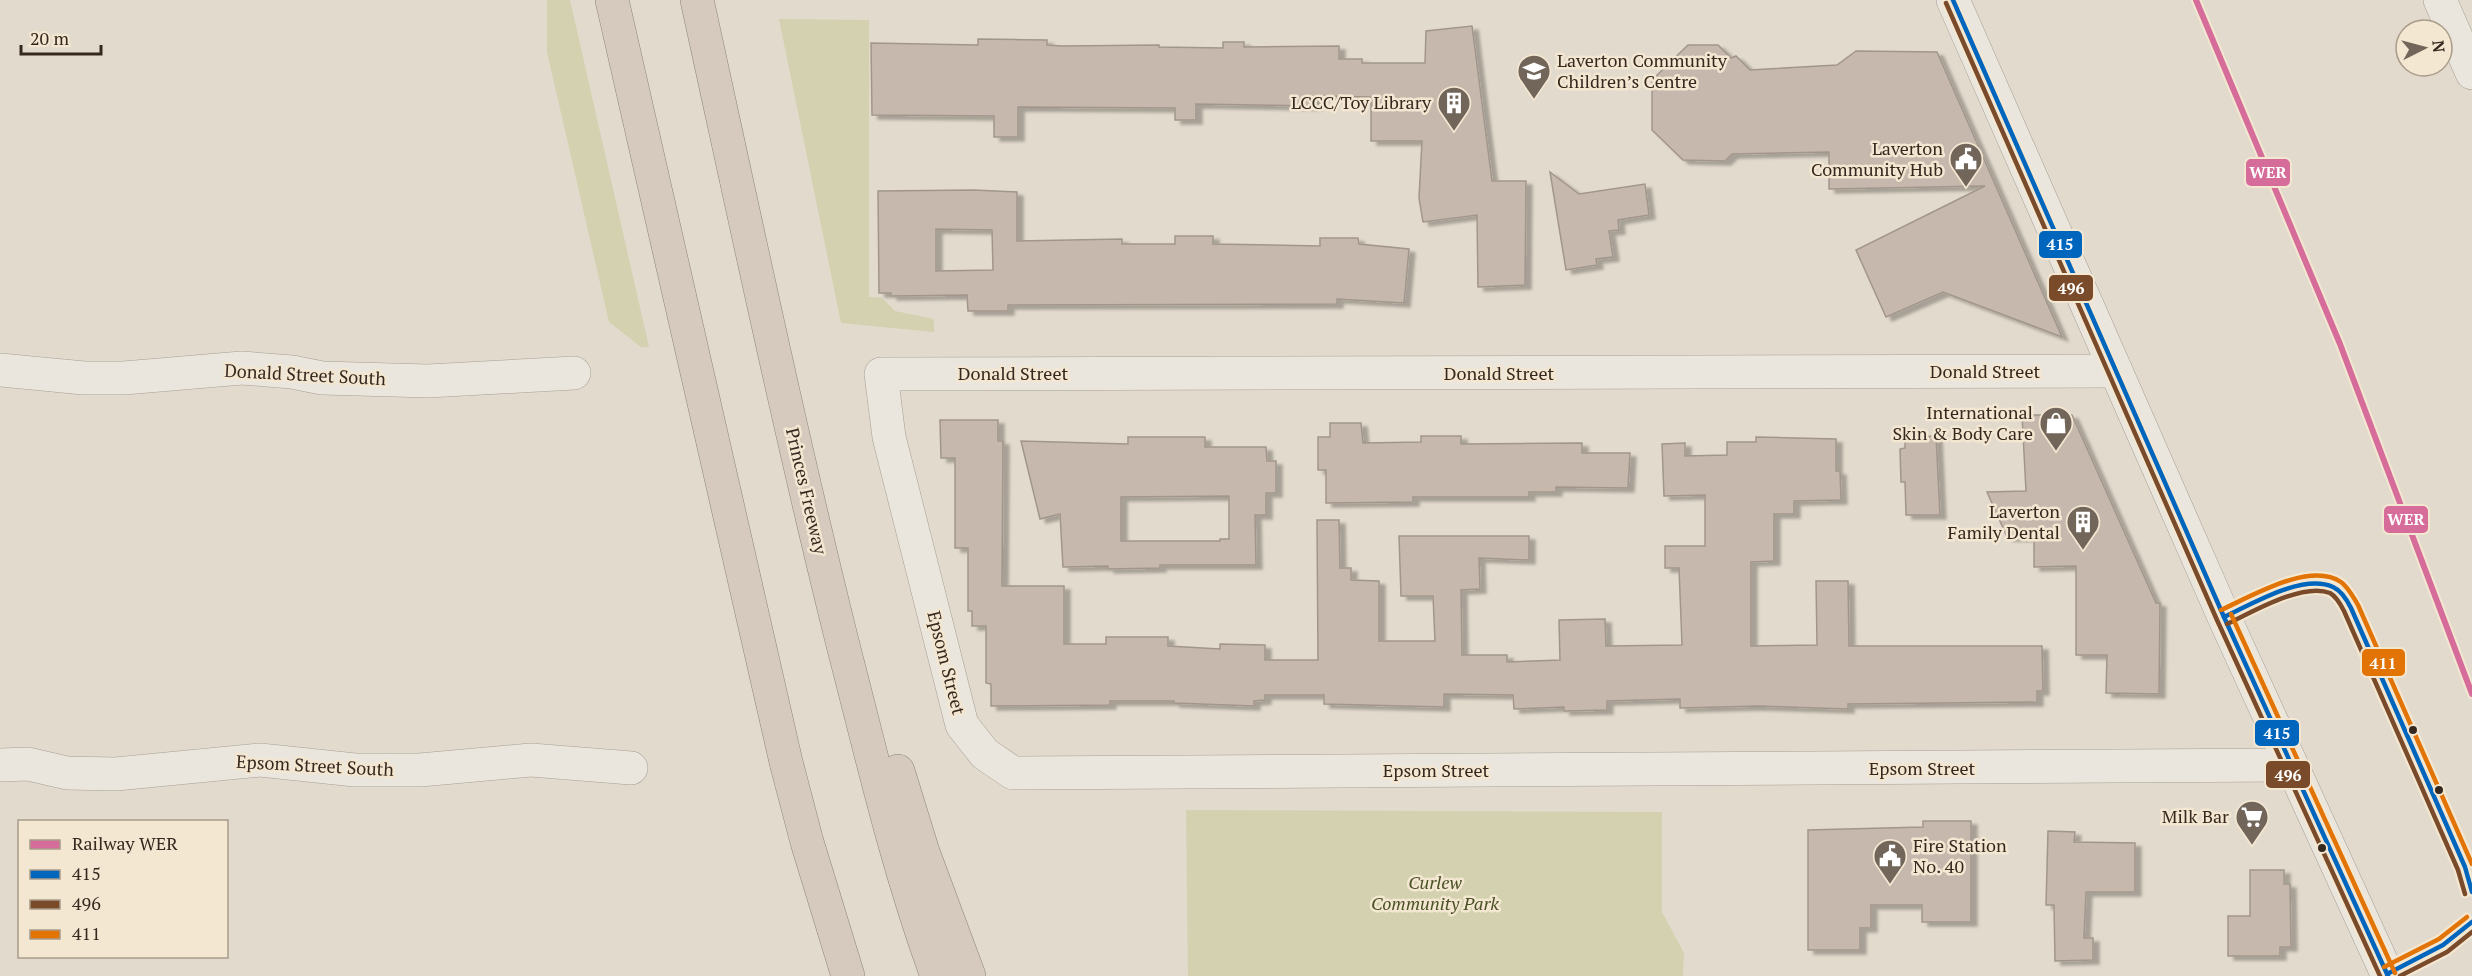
<svg xmlns="http://www.w3.org/2000/svg" width="2472" height="976" font-family="'PT Serif',serif">
<style>
.green{fill:#d3d1af}
.building{fill:#c6b8ad;stroke:#a2968b;stroke-width:1.5;fill-rule:evenodd;filter:url(#shadow)}
.lines{fill:none;stroke-linecap:round;stroke-linejoin:round}
.minor-casing{stroke:#a79f95;stroke-width:34}
.highway-casing{stroke:#8d857c;stroke-width:34}
.minor{stroke:#eae6dd;stroke-width:33}
.highway{stroke:#d5cabd;stroke-width:33}
.bus-1-casing{stroke:#f4e7d2;stroke-width:9}
.bus-2-casing{stroke:#f4e7d2;stroke-width:9}
.bus-3-casing{stroke:#f4e7d2;stroke-width:9}
.bus-1{stroke:#0065bd;stroke-width:4.5}
.bus-2{stroke:#7a4b2a;stroke-width:4.5}
.bus-3{stroke:#e17404;stroke-width:4.5}
.rail-1-casing{stroke:#f4e7d2;stroke-width:10}
.rail-1{stroke:#d56c99;stroke-width:6}
.bus-dot{fill:#35281e;stroke:#f4e7d2;stroke-width:2}
.labels{text-anchor:middle;stroke-width:5;stroke-linejoin:round;paint-order:stroke}
.poi-label{font-size:18px;fill:#35281e;stroke:#f4e7d2;text-anchor:end}
.street-label{font-size:18px;fill:#35281e;stroke:#f4e7d2}
.park-label{font-size:18px;font-style:italic;fill:#495125;stroke:#f4e7d2}
.line-badge{stroke:#f4e7d2;stroke-width:2}
.badge-label{font-size:16px;text-anchor:middle;font-weight:bold;fill:#fff}
</style>
<defs>
<filter id="shadow"><feDropShadow dx="6" dy="4" stdDeviation="1.5" flood-color="#0004"/></filter>
</defs>
<rect width="100%" height="100%" fill="#e2dacc"/>
<g class="green">
<polygon points="547,0 570,0 649,347 641,347 609,322 547,52"/>
<polygon points="779,19 869,20 869,297 882,298 895,311 934,319 934,332 841,323"/>
<polygon points="1186,810 1662,812 1662,912 1684,953 1683,976 1188,976"/>
</g>
<g class="building">
<polygon points="1472,26 1492,181 1526,181 1525,285 1478,287 1477,215 1423,222 1419,198 1422,141 1371,141 1371,97 1315,96 1315,106 1196,104 1196,120 1175,120 1175,108 1018,107 1018,137 994,137 994,116 872,115 871,43 978,45 978,39 1047,40 1047,45 1062,46 1159,45 1159,47 1223,48 1223,42 1244,42 1244,47 1339,46 1339,59 1362,59 1362,63 1425,63 1426,31"/>
<polygon points="1688,45 1718,45 1731,58 1736,56 1750,70 1837,65 1856,51 1937,52 2062,337 1943,292 1886,317 1856,250 1985,186 1829,189 1829,152 1732,154 1725,161 1683,160 1652,130 1652,80"/>
<polygon points="1550,172 1579,194 1645,184 1649,215 1618,220 1619,230 1609,231 1613,257 1596,259 1597,265 1566,270"/>
<path d="M973,190L1017,192V241L1122,239V244H1175V236H1213V244L1320,246V238H1358L1359,244L1409,249L1404,303L1337,299V304L1008,305V311H968L967,295L891,296V293H879L878,191ZM936,229L992,230L993,270L936,271Z"/>
<polygon points="2022,415 2072,415 2156,603 2160,603 2159,694 2106,693 2107,655 2076,655 2076,566 2034,567 2034,537 2007,537 1987,492 2026,491"/>
<polygon points="940,420 998,420 998,441 1003,441 1002,586 1064,586 1064,644 1106,644 1106,637 1168,637 1168,646 1220,649 1220,644 1265,645 1265,660 1318,660 1317,520 1339,520 1340,568 1351,568 1351,580 1379,581 1379,641 1435,641 1433,596 1401,596 1399,536 1529,536 1529,560 1479,558 1480,589 1461,590 1462,655 1507,655 1507,662 1560,660 1559,620 1605,619 1606,646 1682,645 1679,568 1665,568 1665,546 1705,546 1705,495 1664,496 1662,444 1685,443 1685,456 1727,455 1727,442 1756,442 1756,437 1836,439 1836,471 1840,471 1841,500 1794,501 1794,514 1774,514 1774,561 1751,562 1751,646 1817,645 1816,581 1848,581 1849,646 2042,646 2043,691 2037,691 2037,702 1848,704 1848,709 1758,706 1680,708 1680,699 1607,701 1607,710 1564,711 1564,707 1514,709 1513,695 1444,694 1444,707 1324,704 1324,695 1265,695 1265,700 1254,701 1254,706 1174,703 1174,701 1110,701 1110,705 991,706 991,684 986,683 986,626 972,626 972,611 968,611 968,548 955,548 955,458 941,458"/>
<polygon points="1330,423 1361,423 1363,443 1421,442 1421,436 1461,436 1461,444 1582,443 1582,453 1630,453 1628,488 1556,487 1556,492 1529,492 1529,497 1413,497 1413,502 1326,503 1326,470 1318,470 1318,437 1330,437"/>
<polygon points="1936,436 1940,515 1906,515 1905,482 1901,482 1900,449 1905,448 1905,437"/>
<path d="M1128,437H1205V447H1266L1267,461H1276V493H1266V515H1255L1256,565H1160V568L1108,569V566L1063,567L1060,514L1040,519L1021,441L1128,444ZM1229,496V539H1220V541H1121V497Z"/>
<polygon points="1923,821 1971,821 1971,922 1922,922 1922,905 1871,905 1871,928 1860,928 1860,950 1808,950 1808,830 1923,827"/>
<polygon points="2048,831 2075,832 2074,842 2135,843 2135,892 2086,892 2084,938 2093,938 2093,960 2055,961 2054,905 2046,905"/>
<polygon points="2250,870 2284,870 2284,884 2290,884 2291,947 2280,947 2280,956 2228,956 2228,916 2250,916"/>
</g>
<g class="lines">
<g class="minor-casing">
<g id="minor">
<polyline points="1953,0 2224,617 2388,976"/>
<polyline points="2440,0 2472,73"/>
<polyline points="0,370 84,378 124,378 242,368 292,372 322,378 428,381 574,373"/>
<polyline points="2116,371 881,374 889,437 962,725 985,754 1013,773 2291,765"/>
<polyline points="0,765 28,764 67,773 116,774 260,760 355,770 420,770 531,760 631,768"/>
</g>
</g>
<g class="highway-casing">
<g id="highway">
<polyline points="612,0 786,762 807,842 848,976"/>
<path d="M697,0C744,214 789,428 842,641C871,753 897,867 937,976"/>
<polyline points="898,771 923,852 969,976"/>
</g>
</g>
<use href="#minor" class="minor"/>
<use href="#highway" class="highway"/>
<g class="bus-1-casing">
<g id="bus-1">
<polyline points="1953,0 2224,617 2388,976"/>
<path d="M2224,617C2252,604 2303,573 2333,587C2342,591 2347,600 2351,608L2465,867L2472,892"/>
<polyline points="2387,974 2443,945 2472,922"/>
</g>
</g>
<g class="bus-2-casing">
<g id="bus-2">
<polyline points="1946,3 2217,620 2380,976"/>
<path d="M2227,624C2252,612 2303,582 2330,593C2337,597 2341,605 2344,611L2458,870L2465,894"/>
<polyline points="2400,976 2447,952 2472,932"/>
</g>
</g>
<g class="bus-3-casing">
<g id="bus-3">
<path d="M2221,610C2250,597 2310,561 2341,582C2349,588 2353,597 2358,605L2472,864"/>
<polyline points="2231,614 2395,973"/>
<polyline points="2384,967 2439,939 2467,917"/>
</g>
</g>
<use href="#bus-1" class="bus-1"/>
<use href="#bus-2" class="bus-2"/>
<use href="#bus-3" class="bus-3"/>
<g class="rail-1-casing">
<polyline id="rail-1" points="2196,0 2340,344 2472,694"/>
</g>
<use href="#rail-1" class="rail-1"/>
</g>
<defs>
<g id="school-pin" transform="scale(1.725)"><path d="M0 17L-7.5 6A9.5 9.5 0 1 1 7.5 6Z" fill="#72665b" stroke="#f4e7d2"/><path d="M0-5L7-2L0 1L-7-2ZM-4 1L0 2.5L4 1V4Q0 6-4 4Z" fill="#fff"/></g>
<g id="building-pin" transform="scale(1.725)"><path d="M0 17L-7.5 6A9.5 9.5 0 1 1 7.5 6Z" fill="#72665b" stroke="#f4e7d2"/><path d="M-4-6H4V6H1V3H-1V6H-4ZM-2.5-4.3h1.7v1.8h-1.7ZM.8-4.3h1.7v1.8H.8ZM-2.5-1h1.7V.8h-1.7ZM.8-1h1.7V.8H.8Z" fill="#fff"/></g>
<g id="civic-pin" transform="scale(1.725)"><path d="M0 17L-7.5 6A9.5 9.5 0 1 1 7.5 6Z" fill="#72665b" stroke="#f4e7d2"/><path d="M-.6-6.5H3V-4.5H.6V-3L4-1V1h2V6H-6V1h2V-1L-.6-3ZM-1.2 2.5V6h2.4V2.5Z" fill="#fff"/></g>
<g id="shop-pin" transform="scale(1.725)"><path d="M0 17L-7.5 6A9.5 9.5 0 1 1 7.5 6Z" fill="#72665b" stroke="#f4e7d2"/><path d="M-5-2.5h2.3a2.7 3.5 0 0 1 5.4 0H5L5.5 6h-11ZM-1.5-2.5h3a1.5 2.3 0 0 0-3 0Z" fill="#fff"/></g>
<g id="supermarket-pin" transform="scale(1.725)"><path d="M0 17L-7.5 6A9.5 9.5 0 1 1 7.5 6Z" fill="#72665b" stroke="#f4e7d2"/><path d="M-6-5.5h2.5l.6 2H6L4.5 2H-2.5L-4.4-4H-6ZM-1.5 3.2a1.3 1.3 0 1 0 .1 0ZM3 3.2a1.3 1.3 0 1 0 .1 0Z" fill="#fff"/></g>
</defs>
<g fill-rule="evenodd">
<use href="#school-pin" x="1534" y="71"/>
<use href="#building-pin" x="1454" y="103"/>
<use href="#civic-pin" x="1966" y="159"/>
<use href="#shop-pin" x="2056" y="423"/>
<use href="#building-pin" x="2083" y="522"/>
<use href="#supermarket-pin" x="2252" y="817"/>
<use href="#civic-pin" x="1890" y="856"/>
</g>
<g class="bus-dot">
<circle cx="2413" cy="730" r="5"/>
<circle cx="2439" cy="790" r="5"/>
<circle cx="2322" cy="848" r="5"/>
</g>
<g class="labels">
<g class="poi-label">
<text x="1557" y="67" text-anchor="start">Laverton Community<tspan x="1557" dy="21">Children’s Centre</tspan></text>
<text x="1431" y="109">LCCC/Toy Library</text>
<text x="1943" y="155">Laverton<tspan x="1943" dy="21">Community Hub</tspan></text>
<text x="2033" y="419">International<tspan x="2033" dy="21">Skin &amp; Body Care</tspan></text>
<text x="2060" y="518">Laverton<tspan x="2060" dy="21">Family Dental</tspan></text>
<text x="2229" y="823">Milk Bar</text>
<text x="1913" y="852" text-anchor="start">Fire Station<tspan x="1913" dy="21">No. 40</tspan></text>
</g>
<g class="street-label">
<text x="1985" y="378">Donald Street</text>
<text x="1013" y="380">Donald Street</text>
<text x="1499" y="380">Donald Street</text>
<text transform="translate(305 375) rotate(3)" y="6">Donald Street South</text>
<text transform="translate(806 491) rotate(77)" y="6">Princes Freeway</text>
<text transform="translate(946 663) rotate(76)" y="6">Epsom Street</text>
<text transform="translate(315 766) rotate(3)" y="6">Epsom Street South</text>
<text x="1922" y="775">Epsom Street</text>
<text x="1436" y="777">Epsom Street</text>
</g>
<g class="park-label">
<text x="1435" y="889">Curlew<tspan x="1435" dy="21">Community Park</tspan></text>
</g>
</g>
<g class="line-badge">
<rect x="2245" y="158" width="46" height="29" rx="6" fill="#d56c99"/>
<rect x="2038" y="230" width="45" height="29" rx="6" fill="#0065bd"/>
<rect x="2048" y="274" width="46" height="28" rx="6" fill="#7a4b2a"/>
<rect x="2383" y="505" width="46" height="29" rx="6" fill="#d56c99"/>
<rect x="2361" y="648" width="45" height="29" rx="6" fill="#e17404"/>
<rect x="2254" y="719" width="46" height="28" rx="6" fill="#0065bd"/>
<rect x="2265" y="760" width="46" height="29" rx="6" fill="#7a4b2a"/>
</g>
<g class="badge-label">
<text x="2268" y="178">WER</text>
<text x="2060" y="250">415</text>
<text x="2071" y="294">496</text>
<text x="2406" y="525">WER</text>
<text x="2383" y="669">411</text>
<text x="2277" y="739">415</text>
<text x="2288" y="781">496</text>
</g>
<rect x="18" y="820" width="210" height="138" fill="#f4e7d2" stroke="#a89b8a" stroke-width="1.5"/>
<rect x="30" y="840" width="30" height="9" fill="#d56c99" stroke="#a89b8a" stroke-width="1.5"/>
<text x="72" y="850" font-size="18" fill="#35281e">Railway WER</text>
<rect x="30" y="870" width="30" height="9" fill="#0065bd" stroke="#a89b8a" stroke-width="1.5"/>
<text x="72" y="880" font-size="18" fill="#35281e">415</text>
<rect x="30" y="900" width="30" height="9" fill="#7a4b2a" stroke="#a89b8a" stroke-width="1.5"/>
<text x="72" y="910" font-size="18" fill="#35281e">496</text>
<rect x="30" y="930" width="30" height="9" fill="#e17404" stroke="#a89b8a" stroke-width="1.5"/>
<text x="72" y="940" font-size="18" fill="#35281e">411</text>
<g transform="translate(2424 48) rotate(84)"><circle r="28" fill="#f4e7d2" stroke="#a89b8a" stroke-width="1.5"/>
<path d="M0-4.5L10 22L0 15L-10 22Z" fill="#72665b"/>
<text y="-9" font-size="16" font-weight="bold" text-anchor="middle" fill="#35281e">N</text>
</g>
<path d="M21 45v9h80v-9" fill="none" stroke="#35281e" stroke-width="3"/>
<text x="30" y="45" font-size="18" fill="#35281e" stroke="#f4e7d2" stroke-width="4.5" paint-order="stroke">20 m</text>
</svg>
